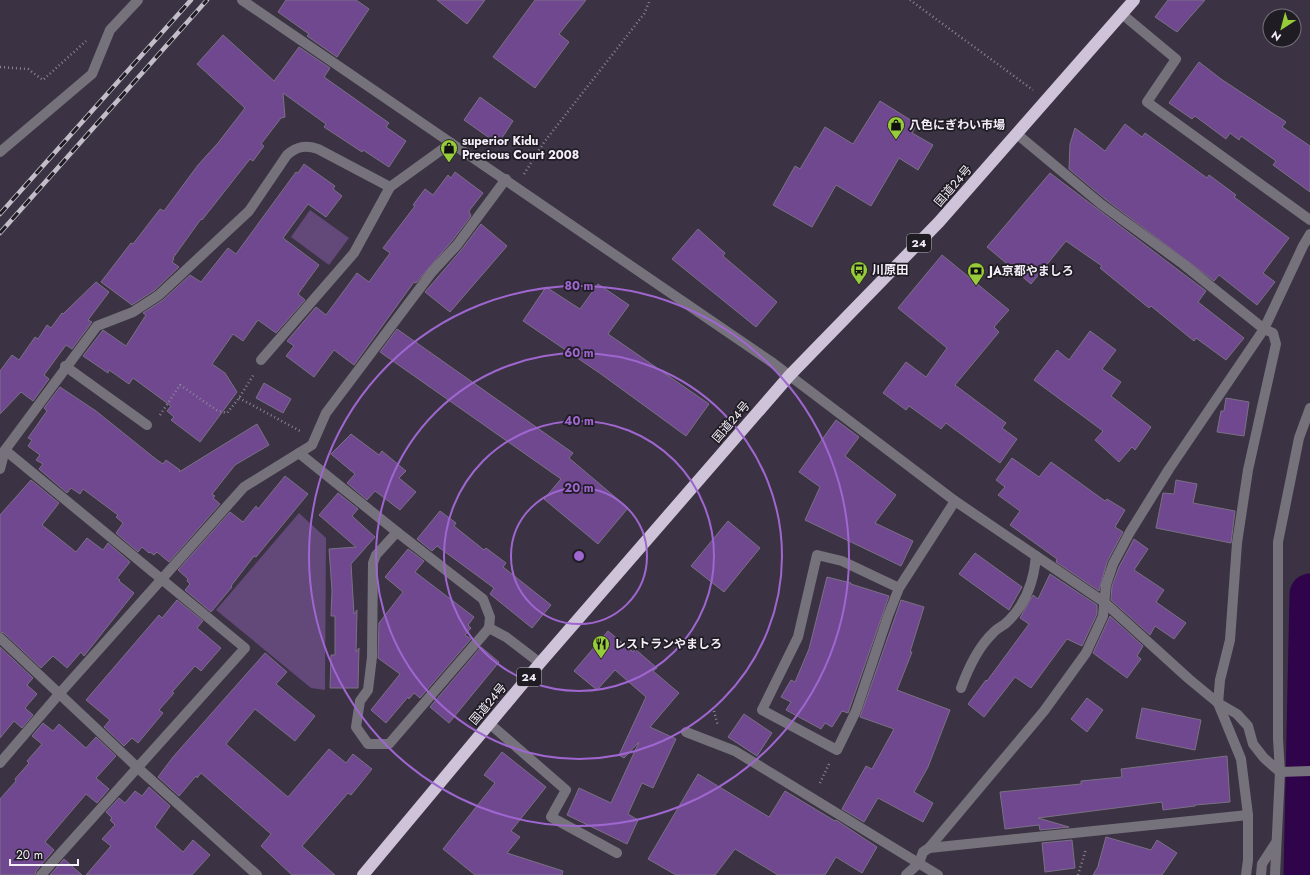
<svg xmlns="http://www.w3.org/2000/svg" width="1310" height="875" font-family="Jost,'Noto Sans JP',sans-serif">
<style>
.green{fill:#63487a}
.lines{fill:none;stroke-linecap:round;stroke-linejoin:round}
.river{stroke:#30044b;stroke-width:41}
.building{fill:#704890;stroke:#7a7083}
.path{stroke:#8c8592;stroke-width:2.5;stroke-dasharray:1 3;stroke-linecap:butt}
.minor{stroke:#76727b;stroke-width:10}
.highway{stroke:#cec3d8;stroke-width:12}
.rail-casing{stroke:#c3bdc9;stroke-width:4.5}
.rail{stroke:#201c24;stroke-width:3;stroke-dasharray:9;stroke-linecap:butt}
.ring{fill:none;stroke:#9f66d0;stroke-width:2}
.labels{text-anchor:middle;stroke-width:3.5;stroke-linejoin:round;paint-order:stroke}
.shield{fill:#201c24;stroke:#b4afb9;stroke-width:1}
.shield-label{font-size:11px;font-weight:bold;fill:#f4eef9}
.poi-label{font-size:12px;font-weight:bold;fill:#f4eef9;stroke:#201c24;text-anchor:start}
.street-label{font-size:12px;fill:#f4eef9;stroke:#201c24}
.centre{fill:#9f66d0;stroke:#201c24;stroke-width:2}
.ring-label{font-size:12px;text-anchor:middle;font-weight:bold;fill:#9f66d0;stroke:#201c24;stroke-width:3.5;stroke-linejoin:round;paint-order:stroke}
</style>
<rect width="100%" height="100%" fill="#3b3343"/>
<g class="green">
<polygon points="310,210 349,238 329,265 291,237"/>
<polygon points="299,513 326,538 325,690 311,688 216,610"/>
</g>
<g class="lines">
<polyline class="river" points="1304,875 1310,594"/>
</g>
<g class="building">
<polygon points="286,0 356,0 369,9 337,57 307,36 309,34 278,12"/>
<polygon points="437,0 485,0 467,24"/>
<polygon points="535,0 586,0 559,34 569,42 535,88 493,57"/>
<polygon points="1168,0 1205,0 1177,32 1155,17"/>
<polygon points="223,35 274,81 299,47 330,68 324,77 389,123 386,127 406,141 389,167 363,150 362,152 324,127 326,124 283,93 285,117 281,118 261,144 264,146 253,161 250,159 202,220 201,219 173,258 174,259 172,262 179,267 155,290 132,305 101,282 131,243 133,244 160,209 164,211 198,165 218,143 245,108 197,64"/>
<polygon points="1199,62 1221,79 1286,122 1282,127 1310,146 1310,192 1273,165 1276,161 1241,136 1239,140 1230,133 1226,139 1195,116 1192,119 1169,103"/>
<polygon points="480,97 513,121 498,144 464,120"/>
<polygon points="880,101 917,124 912,133 933,145 918,170 899,158 871,206 836,185 812,227 773,205 795,166 800,169 825,127 853,144"/>
<polygon points="1125,124 1142,137 1145,133 1207,178 1209,175 1236,195 1234,197 1289,238 1263,273 1275,282 1257,305 1219,275 1214,281 1105,199 1069,169 1070,144 1075,128 1105,151"/>
<polygon points="304,164 335,186 333,189 342,196 326,217 308,204 283,238 319,265 298,294 305,300 276,333 258,320 243,341 233,334 212,364 225,373 237,392 200,442 171,420 174,417 167,411 171,406 133,378 129,384 109,370 108,373 83,356 103,330 126,346 146,315 143,313 163,300 190,275 201,282 228,248 236,254 296,172 298,173"/>
<polygon points="455,172 483,193 469,211 471,216 452,241 416,283 414,282 354,365 334,350 314,377 286,356 294,346 287,341 316,307 326,315 357,273 369,282 390,253 383,248 415,206 413,205 425,189 433,195 448,175 451,178"/>
<polygon points="1050,173 1206,291 1198,302 1244,338 1226,360 1196,338 1194,341 1151,306 1149,308 1100,268 1102,266 1066,241 1031,284 987,247"/>
<polygon points="481,224 507,246 450,312 425,292 462,249"/>
<polygon points="698,229 725,253 723,256 777,302 756,327 672,259"/>
<polygon points="942,255 1009,310 994,327 999,332 955,385 1006,423 1002,428 1017,439 1000,463 946,423 941,429 909,406 906,410 883,393 906,362 926,377 947,348 898,308"/>
<polygon points="96,282 109,292 88,320 92,322 72,349 66,345 44,375 49,379 33,401 21,392 0,414 0,371 12,355 19,360 35,337 38,339 47,325 51,328 62,313 63,314"/>
<polygon points="598,284 629,305 608,334 709,404 686,436 601,374 523,321 546,287 580,309"/>
<polygon points="397,329 573,453 569,458 628,508 598,544 544,499 561,479 380,352"/>
<polygon points="1090,331 1116,350 1102,369 1121,382 1111,396 1151,427 1135,450 1132,447 1119,462 1095,440 1103,431 1034,380 1057,350 1069,360"/>
<polygon points="264,383 291,399 283,413 256,398"/>
<polygon points="60,387 96,411 157,460 163,464 166,460 180,470 179,472 257,424 269,445 235,465 212,494 215,496 213,498 220,504 169,562 157,552 154,555 150,552 149,553 142,547 138,552 116,533 123,523 116,517 118,515 83,489 80,494 71,488 67,493 39,469 43,464 36,460 40,455 28,446 32,440 28,438 47,411 44,408"/>
<polygon points="1226,398 1249,402 1244,436 1217,432 1221,411 1224,411"/>
<polygon points="836,420 859,437 845,456 896,495 875,523 913,541 901,566 805,520 820,487 799,472"/>
<polygon points="351,434 379,455 382,451 406,471 399,478 416,492 400,510 375,491 367,500 347,483 355,474 331,454"/>
<polygon points="1012,458 1039,477 1051,462 1105,501 1107,499 1125,510 1115,527 1123,532 1107,562 1099,591 1056,562 1057,559 1010,525 1020,511 998,495 1005,487 996,480"/>
<polygon points="285,476 308,494 256,557 254,556 231,586 232,587 211,612 185,590 190,584 187,581 188,579 178,570 230,512 243,522 256,506 258,509"/>
<polygon points="31,480 59,503 42,525 76,552 87,538 103,550 108,543 130,562 117,578 120,580 119,581 134,593 84,656 81,652 67,668 53,656 41,668 4,633 0,632 0,515"/>
<polygon points="1176,480 1197,484 1193,503 1235,511 1231,543 1156,528 1163,493 1174,494"/>
<polygon points="338,493 358,509 352,516 375,537 351,564 354,614 357,610 356,652 359,648 358,688 330,688 331,655 335,655 335,616 331,616 332,590 329,549 356,547 319,515"/>
<polygon points="440,511 456,523 454,526 484,550 486,548 506,563 503,567 551,605 532,628 490,594 494,588 437,546 432,551 417,539"/>
<polygon points="728,521 760,548 724,592 691,566"/>
<polygon points="1134,539 1148,549 1134,570 1164,590 1156,602 1186,623 1174,639 1155,626 1150,635 1111,600 1112,586 1119,567"/>
<polygon points="408,549 424,561 415,572 474,617 468,625 471,628 465,635 471,639 420,698 414,693 409,699 408,697 386,723 371,710 400,674 378,658 379,623 403,592 385,577"/>
<polygon points="975,553 1022,587 1009,610 959,574"/>
<polygon points="1050,574 1097,605 1097,614 1082,646 1067,639 1031,688 1015,677 984,717 968,704 986,680 987,681 1029,624 1020,618 1033,595 1038,599"/>
<polygon points="827,577 851,583 851,584 889,596 848,713 842,711 832,727 825,723 821,729 786,710 791,702 781,697 791,680 795,682 809,649"/>
<polygon points="177,600 203,621 197,628 221,648 201,671 195,666 172,692 174,693 159,710 163,713 138,743 132,738 124,746 104,727 110,720 86,700 159,615 162,618"/>
<polygon points="901,600 924,607 910,652 912,652 897,690 950,710 928,767 914,792 933,803 923,822 878,798 864,822 842,809 866,766 872,769 894,729 860,717"/>
<polygon points="1110,616 1143,646 1137,656 1141,659 1127,678 1093,653"/>
<polygon points="608,631 633,652 635,649 657,668 653,671 679,693 650,727 676,739 653,788 642,783 628,814 638,820 627,844 567,815 579,788 611,803 639,742 624,758 619,755 646,697 615,670 597,690 574,671"/>
<polygon points="0,647 33,678 27,685 37,694 25,708 33,715 22,728 14,721 0,738"/>
<polygon points="481,647 499,662 449,723 430,707"/>
<polygon points="265,653 287,672 276,684 315,716 295,741 255,709 226,744 288,797 329,749 346,763 353,754 372,769 351,795 348,793 302,846 335,875 292,875 261,846 271,834 201,773 197,778 196,776 179,796 158,777 173,757"/>
<polygon points="1087,698 1103,710 1087,732 1071,719"/>
<polygon points="1142,708 1201,720 1195,750 1136,738"/>
<polygon points="744,714 772,733 757,756 728,737"/>
<polygon points="43,723 53,731 59,724 86,748 96,737 116,756 96,778 109,789 97,803 86,794 45,842 54,850 36,871 35,875 0,875 0,799 16,781 15,779 29,763 27,761 42,744 32,736"/>
<polygon points="502,752 546,787 511,831 520,837 507,853 563,871 562,875 475,875 443,849 495,783 484,775"/>
<polygon points="1227,756 1230,802 1195,805 1195,806 1163,810 1162,802 1038,818 1069,827 1040,830 1039,825 1005,829 1000,792 1081,784 1081,781 1122,777 1121,769"/>
<polygon points="698,774 769,817 785,791 835,821 836,820 877,847 862,873 836,857 825,875 778,875 735,849 715,875 676,875 648,859"/>
<polygon points="149,787 170,806 155,827 183,852 193,840 210,855 192,875 86,875 111,846 102,839 115,825 110,820 112,818 106,812 119,798 125,803 135,791 142,796"/>
<polygon points="1106,837 1151,850 1157,840 1177,853 1162,875 1093,875 1099,865 1098,866"/>
<polygon points="1072,840 1075,868 1045,872 1042,843"/>
<polygon points="64,859 82,875 50,875"/>
</g>
<g class="lines">
<g class="path">
<polyline points="910,0 1033,90"/>
<polyline points="0,67 28,69 43,80 86,41"/>
<polyline points="524,174 545,141 644,14 650,0"/>
<polyline points="239,398 300,431"/>
<polyline points="160,415 180,385 218,411 227,413 239,398 254,374"/>
<polyline points="714,711 718,726"/>
<polyline points="820,783 829,764"/>
<polyline points="1078,875 1086,849"/>
</g>
<g class="minor">
<polyline points="242,0 773,363 955,501 1104,602 1189,679 1218,703 1237,714 1248,726 1253,744 1264,758 1280,772 1310,771"/>
<polyline points="1122,14 1176,59 1147,102 1310,220"/>
<polyline points="1017,134 1101,204 1183,264 1264,329 1273,333 1276,344 1248,470 1237,543 1230,640 1220,680 1218,703 1241,759 1248,815 1248,860 1246,875"/>
<polyline points="0,152 92,74 110,30 138,0"/>
<polyline points="261,360 354,253 390,187"/>
<polyline points="65,366 147,425"/>
<path d="M5,450L97,326L133,312L159,295L249,211L287,155C297,146 306,145 318,149L390,187L451,143"/>
<polyline points="299,453 312,445 326,413 432,272 457,245 506,179"/>
<polyline points="0,469 5,450 245,648 41,875"/>
<polyline points="397,532 483,599 490,617 489,628"/>
<polyline points="899,588 842,561 817,555 798,637 762,710 837,750 856,711 888,616 899,588 955,501"/>
<polyline points="0,638 138,768 257,875"/>
<path d="M961,688C968,669 978,647 993,633C996,629 1001,627 1005,624C1025,606 1034,582 1036,556"/>
<polyline points="490,724 566,790 551,817 617,853"/>
<polyline points="686,732 735,751 938,875"/>
<polyline points="0,763 60,693 244,487 299,453 397,532 376,555 373,563 372,657 368,690 360,701 356,727 368,744 389,744 489,628 506,637 540,663"/>
<polyline points="929,848 1248,815"/>
<polyline points="906,875 919,863 923,852 929,848 1044,711 1086,653 1103,616 1106,585 1113,564 1130,532 1169,469 1264,329 1303,246 1310,234"/>
<polyline points="1261,875 1262,864 1275,844"/>
<polyline points="1275,875 1280,772 1278,739 1278,542 1299,438 1310,408"/>
</g>
<polyline class="highway" points="363,875 540,663 790,375 939,222 1134,0"/>
<g class="rail-casing">
<g id="rail">
<polyline points="0,214 191,0"/>
<polyline points="0,233 207,0"/>
</g>
</g>
<use href="#rail" class="rail"/>
</g>
<g class="ring">
<circle cx="579" cy="556" r="68"/>
<circle cx="579" cy="556" r="135"/>
<circle cx="579" cy="556" r="203"/>
<circle cx="579" cy="556" r="270"/>
</g>
<defs>
<g id="shop-pin" transform="scale(0.9)"><path d="M0 17L-7.5 6A9.5 9.5 0 1 1 7.5 6Z" fill="#96cc3a" stroke="#201c24"/><path d="M-5-2.5h2.3a2.7 3.5 0 0 1 5.4 0H5L5.5 6h-11ZM-1.5-2.5h3a1.5 2.3 0 0 0-3 0Z" fill="#111"/></g>
<g id="bus-pin" transform="scale(0.9)"><path d="M0 17L-7.5 6A9.5 9.5 0 1 1 7.5 6Z" fill="#96cc3a" stroke="#201c24"/><path d="M-5-6H5V4H4V6H2V4H-2V6H-4V4H-5ZM-3.5-4V0h7V-4ZM-3.5 1.2v1.5H-2V1.2ZM2 1.2v1.5H3.5V1.2Z" fill="#111"/></g>
<g id="bank-pin" transform="scale(0.9)"><path d="M0 17L-7.5 6A9.5 9.5 0 1 1 7.5 6Z" fill="#96cc3a" stroke="#201c24"/><path d="M-6-4H6V4H-6ZM0-2.3a2.3 2.3 0 1 0 0 4.6a2.3 2.3 0 1 0 0-4.6Z" fill="#111"/></g>
<g id="restaurant-pin" transform="scale(0.9)"><path d="M0 17L-7.5 6A9.5 9.5 0 1 1 7.5 6Z" fill="#96cc3a" stroke="#201c24"/><path d="M-5-6h1v4h1v-4h1v4h1v-4h1v5L-1.5 .5V6h-2V.5L-5-1ZM5-6V6H3V1.5H1.5Q1.5-4 5-6Z" fill="#111"/></g>
</defs>
<g fill-rule="evenodd">
<use href="#shop-pin" x="896" y="125"/>
<use href="#shop-pin" x="449" y="148"/>
<use href="#bus-pin" x="859" y="270"/>
<use href="#bank-pin" x="976" y="271"/>
<use href="#restaurant-pin" x="601" y="644"/>
</g>
<g class="labels">
<g class="shield">
<rect x="907" y="234" width="24" height="18" rx="3"/>
<rect x="517" y="668" width="24" height="18" rx="3"/>
</g>
<g class="shield-label">
<text x="919" y="247">24</text>
<text x="529" y="681">24</text>
</g>
<g class="poi-label">
<text x="909" y="129">八色にぎわい市場</text>
<text x="462" y="145">superior Kidu<tspan x="462" dy="14">Precious Court 2008</tspan></text>
<text x="872" y="274">川原田</text>
<text x="989" y="275">JA京都やましろ</text>
<text x="614" y="648">レストランやましろ</text>
</g>
<g class="street-label">
<text transform="translate(953 186) rotate(-49)" y="4">国道24号</text>
<text transform="translate(731 422) rotate(-49)" y="4">国道24号</text>
<text transform="translate(488 704) rotate(-50)" y="4">国道24号</text>
</g>
</g>
<circle cx="579" cy="556" r="6" class="centre"/>
<g class="ring-label">
<text x="579" y="290">80 m</text>
<text x="579" y="357">60 m</text>
<text x="579" y="425">40 m</text>
<text x="579" y="492">20 m</text>
</g>
<g transform="translate(1282 28) rotate(216)"><circle r="19" fill="#201c24" stroke="#757079"/>
<path d="M0-3L7 15L0 10L-7 15Z" fill="#96cc3a"/>
<text y="-6" font-size="11" font-weight="bold" text-anchor="middle" fill="#f4eef9">N</text>
</g>
<path d="M10 859v6h68v-6" fill="none" stroke="#f4eef9" stroke-width="2"/>
<text x="16" y="859" font-size="12" fill="#f4eef9" stroke="#201c24" stroke-width="3" paint-order="stroke">20 m</text>
</svg>
